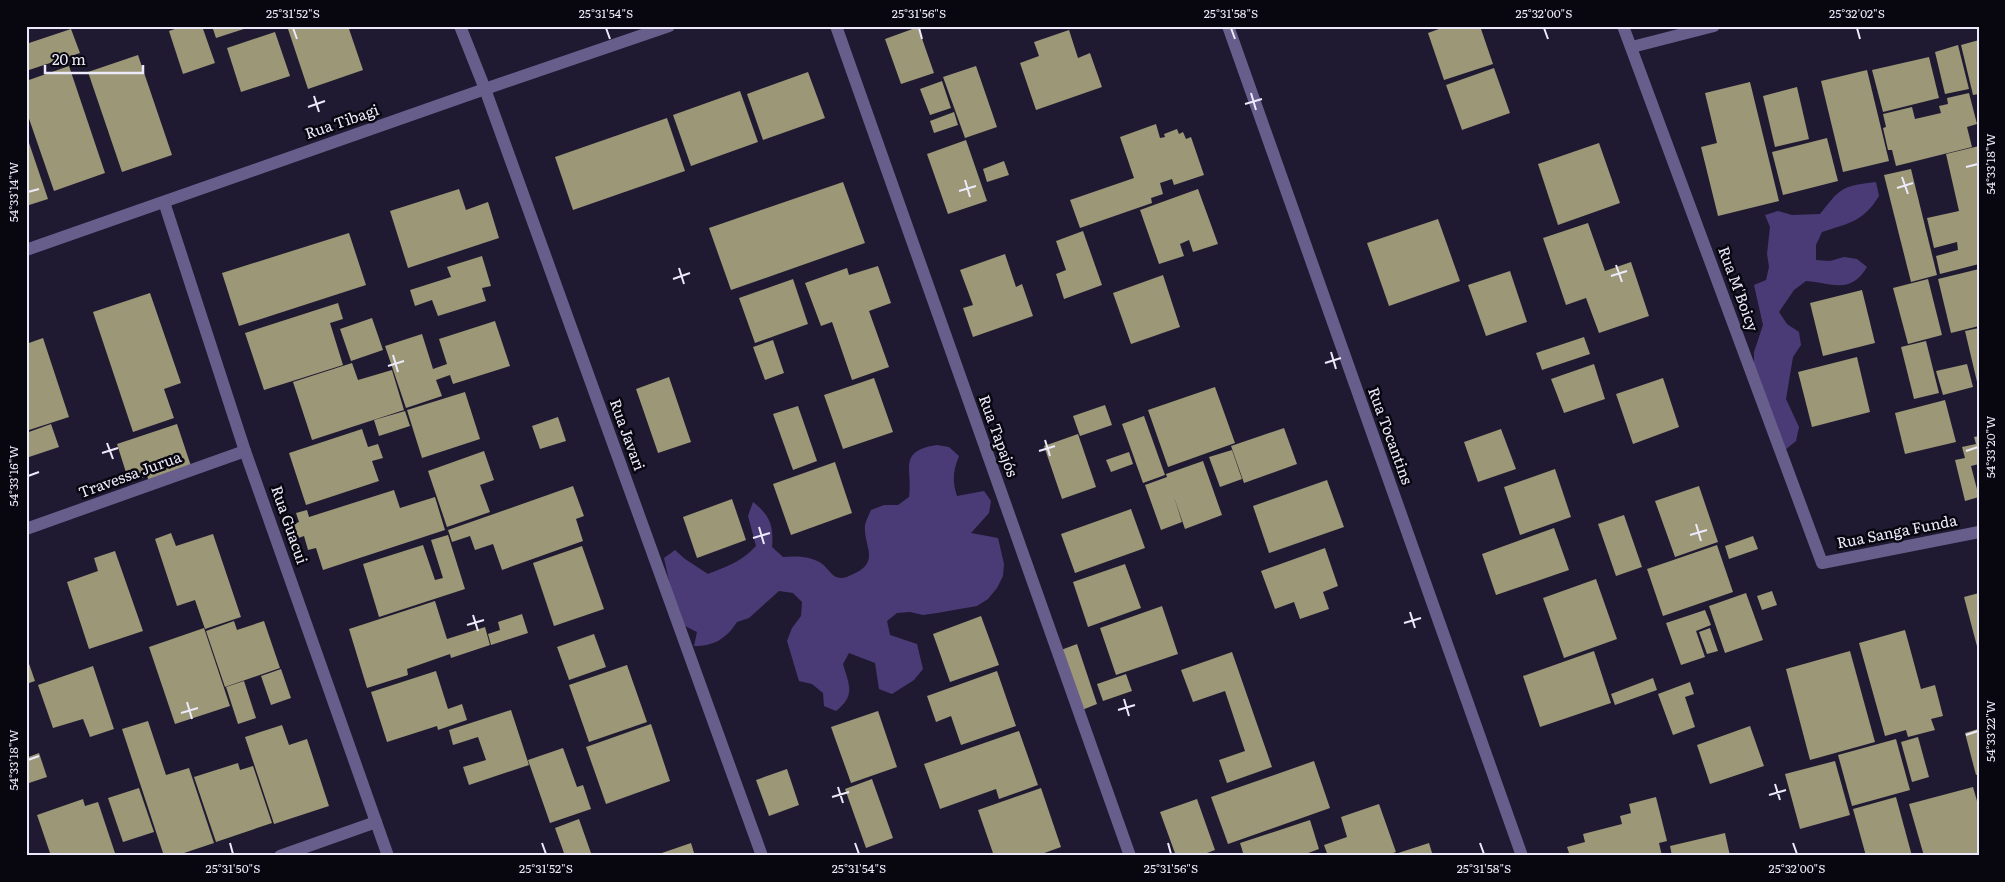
<svg xmlns="http://www.w3.org/2000/svg" width="2005" height="882" font-family="Literata,serif">
<style>
.forest{fill:#4a3b76}
.building{fill:#9b9777}
.lines{fill:none;stroke-linecap:round;stroke-linejoin:round}
.minor{stroke:#675e8b;stroke-width:12}
.ticks{fill:none;stroke:#eceafa;stroke-width:2}
.labels{text-anchor:middle;stroke-width:5;stroke-linejoin:round;paint-order:stroke}
.street-label{font-size:15px;fill:#eceafa;stroke:#080710}
.neatline{fill:none;stroke:#eceafa;stroke-width:2}
.ticks-label{font-size:12px;text-anchor:middle;fill:#eceafa}
</style>
<rect width="100%" height="100%" fill="#1f1a31"/>
<g class="forest">
<path d="M1876,182L1879,196C1863,222 1849,223 1822,232L1816,245V260L1830,261L1844,257L1857,259L1867,267C1850,295 1833,283 1806,281L1794,290L1779,312L1787,324L1799,332L1801,345L1793,357L1786,399L1799,427L1796,441L1785,450L1754,378V352L1763,325L1754,285L1766,280L1769,267L1767,254L1770,227L1765,215L1778,211L1792,215L1820,214C1841,188 1841,186 1876,182Z"/>
<path d="M937,445L949,447L959,456C953,471 952,481 957,496L984,491L991,501L989,513L971,533L998,538L1004,564L1003,576L997,588L988,599L977,606L937,613L923,615L910,612L897,613L887,621L890,635L917,644L923,669L914,680L892,694L879,689L875,663L849,653L843,664C849,685 856,695 836,711L824,706L823,693L812,684L799,681L787,641L792,628L801,616L802,602L793,593L779,591L749,618L737,622C726,639 714,646 694,646L697,632L685,626L676,613L664,558L675,550L685,559L708,574C728,566 741,562 756,546L748,516L753,502C770,515 774,527 772,547L783,557C796,556 809,556 821,563C831,570 833,583 849,576C883,563 863,547 865,525C866,520 869,515 871,510L884,505H898L909,497C913,469 897,451 937,445Z"/>
</g>
<g class="building">
<polygon points="184,26 202,26 215,63 183,74 169,31"/>
<polygon points="212,26 250,26 250,27 216,38"/>
<polygon points="287,26 348,26 363,70 308,89"/>
<polygon points="1447,26 1480,26 1493,64 1444,80 1428,33"/>
<polygon points="918,27 934,73 901,84 885,39"/>
<polygon points="71,29 80,53 26,71 26,44"/>
<polygon points="1069,30 1078,58 1090,53 1102,87 1036,110 1020,63 1039,56 1034,42"/>
<polygon points="275,32 290,76 241,92 227,48"/>
<polygon points="1979,40 1979,94 1973,95 1961,45"/>
<polygon points="1958,45 1969,89 1945,94 1935,52"/>
<polygon points="138,55 172,155 122,172 88,72"/>
<polygon points="1929,57 1939,98 1883,112 1872,70"/>
<polygon points="69,66 105,173 54,191 26,110 26,81"/>
<polygon points="976,66 997,127 965,138 943,77"/>
<polygon points="1494,68 1510,113 1462,130 1446,85"/>
<polygon points="1867,70 1889,161 1843,172 1821,81"/>
<polygon points="808,72 825,118 763,140 747,94"/>
<polygon points="942,81 951,108 930,115 920,89"/>
<polygon points="1750,82 1779,201 1718,216 1701,147 1717,143 1705,93"/>
<polygon points="1797,87 1809,139 1775,147 1763,96"/>
<polygon points="740,91 758,142 691,166 673,115"/>
<polygon points="1969,93 1977,124 1967,127 1972,147 1896,166 1892,150 1888,150 1883,128 1886,127 1883,114 1912,107 1915,119 1941,113 1939,106 1948,104 1947,98"/>
<polygon points="954,112 958,125 934,133 930,121"/>
<polygon points="667,118 685,171 573,210 555,157"/>
<polygon points="1156,124 1160,138 1165,137 1164,134 1177,129 1179,134 1183,132 1186,139 1191,137 1204,175 1174,185 1172,179 1160,183 1163,194 1151,198 1152,203 1080,228 1070,200 1134,178 1120,137"/>
<polygon points="26,134 48,199 26,206"/>
<polygon points="1827,138 1838,181 1783,195 1772,152"/>
<polygon points="966,140 987,201 948,214 927,154"/>
<polygon points="1599,143 1620,203 1558,225 1538,164"/>
<polygon points="1979,146 1979,264 1940,274 1936,256 1958,250 1957,242 1934,248 1927,218 1959,211 1946,154"/>
<polygon points="1004,161 1009,175 987,182 983,169"/>
<polygon points="1911,169 1937,275 1911,282 1884,175"/>
<polygon points="843,182 865,243 731,290 709,228"/>
<polygon points="459,189 466,210 488,202 499,238 408,268 390,211"/>
<polygon points="1198,189 1218,244 1193,252 1189,240 1180,244 1184,256 1159,264 1140,210"/>
<polygon points="1438,219 1460,281 1389,306 1367,243"/>
<polygon points="1588,223 1605,271 1631,262 1649,316 1599,333 1586,298 1566,305 1543,238"/>
<polygon points="1083,231 1102,285 1064,299 1056,274 1066,270 1056,241"/>
<polygon points="349,233 366,285 239,326 222,273"/>
<polygon points="1005,254 1016,287 1022,284 1033,316 973,337 963,308 973,305 960,270"/>
<polygon points="482,256 491,286 482,288 486,301 438,316 432,300 415,306 410,290 451,277 447,267"/>
<polygon points="878,266 891,303 869,311 889,367 852,380 832,322 821,326 805,283 847,268 849,275"/>
<polygon points="1979,269 1979,326 1951,333 1938,279"/>
<polygon points="1510,271 1527,322 1486,336 1468,285"/>
<polygon points="1163,275 1180,327 1131,344 1113,293"/>
<polygon points="793,279 808,324 755,343 739,298"/>
<polygon points="1928,279 1942,335 1908,344 1893,288"/>
<polygon points="1862,290 1875,343 1823,356 1810,303"/>
<polygon points="150,293 181,383 164,389 174,418 133,432 93,312"/>
<polygon points="338,303 343,319 330,323 343,365 264,390 245,333"/>
<polygon points="372,318 383,350 351,361 340,329"/>
<polygon points="495,321 510,366 453,384 450,375 436,380 442,396 406,408 385,346 422,334 433,369 447,364 439,339"/>
<polygon points="1979,328 1979,386 1978,386 1965,331"/>
<polygon points="1584,337 1590,354 1542,370 1536,353"/>
<polygon points="43,338 69,417 26,431 26,344"/>
<polygon points="773,340 784,373 765,380 753,347"/>
<polygon points="1926,341 1939,393 1914,399 1901,347"/>
<polygon points="1857,357 1870,412 1812,427 1798,372"/>
<polygon points="352,363 358,380 392,370 404,410 312,440 293,382"/>
<polygon points="1594,364 1605,399 1564,413 1551,379"/>
<polygon points="1967,364 1973,387 1943,395 1936,371"/>
<polygon points="669,377 691,442 658,453 636,389"/>
<polygon points="874,378 893,432 843,449 824,395"/>
<polygon points="1663,378 1679,427 1633,444 1616,394"/>
<polygon points="1215,387 1235,443 1168,467 1148,410"/>
<polygon points="465,392 480,439 422,458 407,410"/>
<polygon points="1945,400 1956,442 1905,454 1895,413"/>
<polygon points="1105,405 1112,425 1080,436 1073,416"/>
<polygon points="798,406 817,461 793,470 773,414"/>
<polygon points="405,411 410,426 379,436 374,420"/>
<polygon points="1144,416 1165,475 1143,483 1122,424"/>
<polygon points="558,417 566,441 540,449 532,426"/>
<polygon points="51,424 59,447 26,458 26,433"/>
<polygon points="177,424 191,466 149,481 147,476 129,482 117,444"/>
<polygon points="1284,428 1297,464 1244,483 1231,446"/>
<polygon points="362,429 368,447 378,444 383,458 372,461 379,481 306,505 289,453"/>
<polygon points="1501,429 1516,469 1478,482 1464,442"/>
<polygon points="1078,434 1096,487 1062,499 1044,446"/>
<polygon points="1979,436 1979,464 1971,466 1979,497 1965,501 1955,460 1965,458 1962,447 1976,444 1974,437"/>
<polygon points="1232,450 1242,479 1220,487 1209,457"/>
<polygon points="484,451 494,480 480,485 490,512 447,527 428,471"/>
<polygon points="1129,452 1133,464 1111,472 1106,460"/>
<polygon points="1203,461 1222,515 1185,529 1174,497 1182,522 1161,530 1145,485 1167,477 1166,474"/>
<polygon points="835,462 852,513 791,535 773,484"/>
<polygon points="1555,469 1571,517 1520,535 1504,487"/>
<polygon points="1327,480 1344,527 1269,553 1253,506"/>
<polygon points="573,486 584,516 576,519 583,541 502,570 493,544 475,550 470,536 452,542 448,530"/>
<polygon points="1699,486 1718,542 1675,557 1655,501"/>
<polygon points="394,490 400,508 435,497 445,530 323,570 316,548 308,550 304,536 296,539 291,525 299,522 296,513 307,510 309,517"/>
<polygon points="732,499 746,540 697,558 683,517"/>
<polygon points="1131,509 1145,548 1075,573 1061,534"/>
<polygon points="1624,515 1642,567 1616,576 1598,524"/>
<polygon points="1554,528 1569,570 1496,595 1482,554"/>
<polygon points="171,533 176,546 213,534 241,617 205,629 195,600 177,606 155,539"/>
<polygon points="448,535 465,589 379,617 363,564 423,545 435,580 443,578 431,540"/>
<polygon points="1753,536 1758,549 1729,559 1725,546"/>
<polygon points="1717,545 1733,592 1663,616 1647,569"/>
<polygon points="582,546 604,609 554,626 533,563"/>
<polygon points="1325,548 1338,586 1323,592 1329,609 1300,619 1294,602 1275,609 1261,571"/>
<polygon points="115,551 143,631 89,649 67,582 98,571 94,558"/>
<polygon points="1125,564 1141,608 1088,627 1073,582"/>
<polygon points="1596,579 1617,639 1564,658 1543,598"/>
<polygon points="1772,591 1777,605 1762,610 1757,596"/>
<polygon points="1746,593 1763,640 1725,653 1709,606"/>
<polygon points="1979,593 1979,650 1978,650 1964,597"/>
<polygon points="435,601 447,639 485,627 490,645 451,658 450,654 407,669 408,675 367,688 349,629"/>
<polygon points="1162,606 1178,654 1116,675 1100,628"/>
<polygon points="1705,610 1711,625 1696,631 1705,657 1681,665 1666,623"/>
<polygon points="522,614 528,633 491,645 488,634 500,630 498,622"/>
<polygon points="981,616 999,665 950,682 933,634"/>
<polygon points="234,621 237,630 264,621 280,668 225,687 206,631"/>
<polygon points="204,628 230,706 175,724 149,647"/>
<polygon points="1710,628 1718,651 1707,654 1699,632"/>
<polygon points="1905,630 1921,689 1935,685 1943,716 1931,719 1935,730 1908,737 1906,730 1885,736 1859,643"/>
<polygon points="594,634 606,667 569,680 557,647"/>
<polygon points="1077,644 1097,704 1082,710 1061,650"/>
<polygon points="1594,651 1611,703 1540,727 1523,676"/>
<polygon points="1850,651 1875,742 1810,760 1786,669"/>
<polygon points="1232,652 1272,767 1227,783 1219,760 1245,751 1225,691 1193,702 1181,670"/>
<polygon points="26,655 35,681 26,684"/>
<polygon points="627,665 647,722 589,742 569,685"/>
<polygon points="93,666 114,729 90,737 83,719 53,728 38,685"/>
<polygon points="281,669 291,698 271,705 261,676"/>
<polygon points="436,671 448,709 462,704 467,720 438,730 437,726 387,742 371,692"/>
<polygon points="997,671 1016,726 961,745 951,716 936,722 927,696"/>
<polygon points="1126,674 1132,691 1103,701 1097,684"/>
<polygon points="1653,678 1657,690 1615,705 1611,694"/>
<polygon points="244,681 256,718 238,724 226,687"/>
<polygon points="1690,682 1694,694 1685,697 1695,727 1673,735 1658,694"/>
<polygon points="511,710 529,765 469,785 463,767 486,760 478,737 453,745 449,730"/>
<polygon points="878,711 897,767 851,783 831,727"/>
<polygon points="148,721 166,775 189,768 214,843 175,856 164,856 122,729"/>
<polygon points="651,724 670,781 606,804 586,747"/>
<polygon points="282,725 289,745 307,739 329,806 274,824 245,737"/>
<polygon points="1750,726 1764,766 1710,784 1697,745"/>
<polygon points="1978,729 1979,774 1976,775 1965,733"/>
<polygon points="1019,731 1038,785 999,799 996,789 940,809 924,764"/>
<polygon points="1918,737 1929,777 1912,782 1901,742"/>
<polygon points="1896,739 1910,790 1852,806 1838,755"/>
<polygon points="563,748 577,787 583,785 591,809 550,823 528,760"/>
<polygon points="39,753 47,777 26,784 26,758"/>
<polygon points="1314,761 1330,808 1228,844 1211,797"/>
<polygon points="1835,761 1850,815 1800,829 1785,774"/>
<polygon points="238,763 240,770 253,766 272,823 216,842 194,777"/>
<polygon points="787,769 799,805 769,816 756,780"/>
<polygon points="872,779 893,838 866,848 845,789"/>
<polygon points="1973,787 1979,808 1979,856 1924,856 1909,804"/>
<polygon points="139,788 154,832 123,842 108,798"/>
<polygon points="1041,788 1061,847 1036,856 994,856 978,810"/>
<polygon points="1656,797 1667,841 1659,843 1662,856 1570,856 1567,847 1585,842 1583,834 1622,824 1620,816 1631,813 1629,804"/>
<polygon points="1896,797 1912,856 1866,856 1853,809"/>
<polygon points="83,799 85,806 98,802 116,856 51,856 37,815"/>
<polygon points="1197,799 1215,850 1199,856 1176,856 1160,812"/>
<polygon points="1379,804 1396,852 1384,856 1328,856 1324,845 1347,837 1341,817"/>
<polygon points="579,819 592,856 565,856 555,828"/>
<polygon points="1310,820 1319,849 1300,856 1244,856 1240,843"/>
<polygon points="1725,833 1730,856 1672,856 1670,846"/>
<polygon points="691,843 695,856 656,856 656,855"/>
<polygon points="1429,843 1433,856 1392,856 1392,855"/>
</g>
<g class="lines">
<g class="minor">
<polyline points="460,26 485,89 762,856"/>
<polyline points="836,26 1130,856"/>
<polyline points="1228,26 1522,856"/>
<polyline points="1623,26 1822,563 1979,532"/>
<polyline points="1632,47 1714,26"/>
<polyline points="164,202 245,451 388,856"/>
<polyline points="26,250 485,89 669,26"/>
<polyline points="26,529 245,451"/>
<polyline points="280,856 376,822"/>
</g>
</g>
<path class="ticks" d="M293,28L297,39M606,28L610,39M919,28L922,39M1231,28L1235,39M1544,28L1548,39M1857,28L1860,39M1251,93L1256,110M314,96L319,112M1245,104L1262,99M308,107L325,101M1966,167L1978,164M1902,177L1908,194M965,180L970,197M1897,188L1913,183M959,191L976,186M28,192L39,189M1616,265L1622,282M679,268L684,284M1611,276L1627,271M673,279L690,273M1331,352L1336,369M393,355L398,372M1325,363L1341,358M388,366L404,361M1045,440L1050,456M107,443L113,459M1039,451L1055,446M1966,451L1978,447M102,453L118,448M28,476L39,472M1696,524L1701,541M759,527L764,544M1690,535L1707,530M753,538L770,533M1410,612L1415,628M473,615L478,631M1404,623L1421,618M467,625L484,620M1124,699L1129,716M187,702L192,719M1118,710L1135,705M181,713L198,708M1966,735L1978,731M28,760L39,756M1775,784L1780,800M838,787L843,803M1769,795L1786,790M832,797L849,792M230,843L233,854M542,843L546,854M855,843L859,854M1168,843L1171,854M1480,843L1484,854M1793,843L1797,854"/>
<g class="labels">
<g class="street-label">
<text transform="translate(342 122) rotate(-19)" y="5">Rua Tibagi</text>
<text transform="translate(1738 289) rotate(70)" y="5">Rua M'Boicy</text>
<text transform="translate(627 435) rotate(70)" y="5">Rua Javari</text>
<text transform="translate(998 436) rotate(70)" y="5">Rua Tapajós</text>
<text transform="translate(1390 436) rotate(70)" y="5">Rua Tocantins</text>
<text transform="translate(130 475) rotate(-20)" y="5">Travessa Jurua</text>
<text transform="translate(289 525) rotate(71)" y="5">Rua Guacui</text>
<text transform="translate(1897 532) rotate(-11)" y="5">Rua Sanga Funda</text>
</g>
</g>
<rect width="2005" height="882" fill="none" stroke="#080710" stroke-width="55"/>
<path d="M45 65v8h98v-8" fill="none" stroke="#eceafa" stroke-width="2.5"/>
<text x="52" y="65" font-size="15" fill="#eceafa" stroke="#080710" stroke-width="4" paint-order="stroke">20 m</text>
<rect x="28" y="28" width="1950" height="826" class="neatline"/>
<g class="ticks-label">
<text x="293" y="18">25°31'52"S</text>
<text x="606" y="18">25°31'54"S</text>
<text x="919" y="18">25°31'56"S</text>
<text x="1231" y="18">25°31'58"S</text>
<text x="1544" y="18">25°32'00"S</text>
<text x="1857" y="18">25°32'02"S</text>
<text transform="translate(1991 164) rotate(-90)" y="4">54°33'18"W</text>
<text transform="translate(14 192) rotate(-90)" y="4">54°33'14"W</text>
<text transform="translate(1991 447) rotate(-90)" y="4">54°33'20"W</text>
<text transform="translate(14 476) rotate(-90)" y="4">54°33'16"W</text>
<text transform="translate(1991 731) rotate(-90)" y="4">54°33'22"W</text>
<text transform="translate(14 760) rotate(-90)" y="4">54°33'18"W</text>
<text x="233" y="873">25°31'50"S</text>
<text x="546" y="873">25°31'52"S</text>
<text x="859" y="873">25°31'54"S</text>
<text x="1171" y="873">25°31'56"S</text>
<text x="1484" y="873">25°31'58"S</text>
<text x="1797" y="873">25°32'00"S</text>
</g>
</svg>
